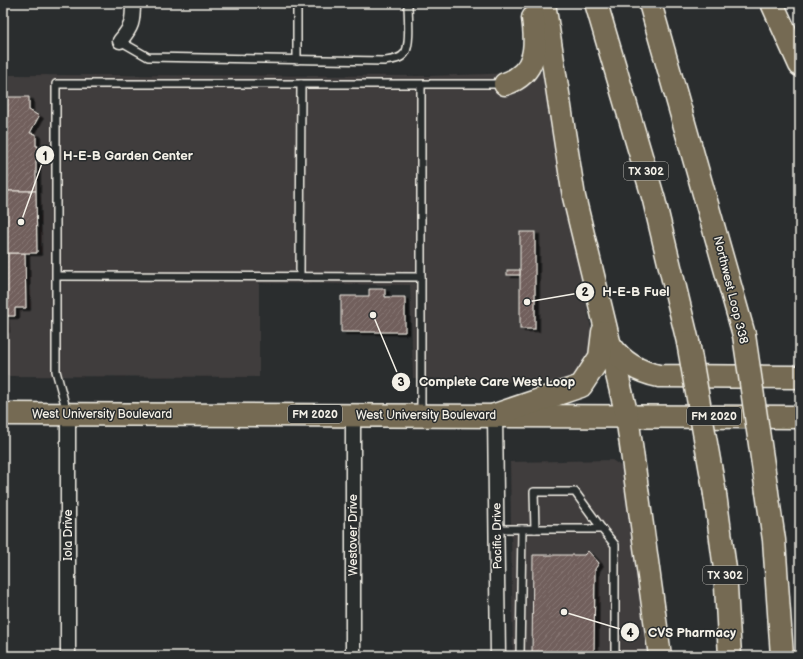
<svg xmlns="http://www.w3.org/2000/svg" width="803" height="659" font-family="'Balsamiq Sans',sans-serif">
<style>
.built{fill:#3f3c3c}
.building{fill:url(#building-hatch);stroke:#f4f1e8;filter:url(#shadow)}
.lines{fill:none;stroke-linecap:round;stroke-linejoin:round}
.lane-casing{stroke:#f4f1e8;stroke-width:10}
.street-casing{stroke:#f4f1e8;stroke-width:17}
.primary-casing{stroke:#f4f1e8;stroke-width:25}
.highway-casing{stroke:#f4f1e8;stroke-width:25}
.lane{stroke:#2a2d2e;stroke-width:7}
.street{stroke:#2a2d2e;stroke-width:14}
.primary{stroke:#746b52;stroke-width:22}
.highway{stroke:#746b52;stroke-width:22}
.highway-bridge-casing{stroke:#f4f1e8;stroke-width:25;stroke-linecap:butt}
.highway-bridge{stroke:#746b52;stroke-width:22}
.labels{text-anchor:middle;stroke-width:3;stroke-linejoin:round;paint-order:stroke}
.shield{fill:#2a2d2e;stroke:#b7b6b0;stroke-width:1}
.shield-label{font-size:11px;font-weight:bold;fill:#f4f1e8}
.street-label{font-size:12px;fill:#f4f1e8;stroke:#2a2d2e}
.leader{fill:none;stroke:#f4f1e8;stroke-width:1.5}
.callout-dot{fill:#f4f1e8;stroke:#2a2d2e;stroke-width:1.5}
.mark-label{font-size:12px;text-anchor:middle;font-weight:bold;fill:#111}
.callout-label{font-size:13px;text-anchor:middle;font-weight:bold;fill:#f4f1e8;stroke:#2a2d2e;stroke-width:3;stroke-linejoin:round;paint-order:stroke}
</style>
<defs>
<pattern id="building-hatch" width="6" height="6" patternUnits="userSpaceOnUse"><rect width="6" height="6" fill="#715f5c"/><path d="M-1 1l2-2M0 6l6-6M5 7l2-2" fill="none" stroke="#867673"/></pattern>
<filter id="shadow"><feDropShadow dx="4.5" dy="2.5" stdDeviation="0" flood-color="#0009"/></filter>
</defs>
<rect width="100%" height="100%" fill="#2a2d2e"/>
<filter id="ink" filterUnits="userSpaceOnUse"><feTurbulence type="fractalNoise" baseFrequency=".025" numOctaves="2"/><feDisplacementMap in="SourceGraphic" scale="8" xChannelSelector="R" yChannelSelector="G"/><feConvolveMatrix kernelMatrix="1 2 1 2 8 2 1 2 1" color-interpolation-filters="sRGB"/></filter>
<g filter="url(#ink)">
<g class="built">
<polygon points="543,72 593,339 591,353 580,372 570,378 556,383 413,378 410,285 259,283 259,377 3,376 3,75 429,76"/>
<polygon points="612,460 629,471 650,656 513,656 510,462"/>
</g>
<g class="building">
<polygon points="3,97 29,97 29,110 39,116 30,133 36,134 36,146 38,146 38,160 36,160 36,191 5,191 5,253 25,253 26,308 15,308 15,316 4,316 5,330 3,330"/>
<polygon points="5,191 36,191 37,253 5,253"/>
<rect x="520" y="232" width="15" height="97"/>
<rect x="507" y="270" width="13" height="5"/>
<polygon points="369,289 385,289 385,297 405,297 405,332 341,332 341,296 369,296"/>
<polygon points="588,551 599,563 595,569 594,654 532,654 533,555 584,555"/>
</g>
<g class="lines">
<g class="lane-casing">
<g id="lane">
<path d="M120,41L148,57L384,61C391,60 400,60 405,53C411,44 408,15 408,3"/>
<polyline points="297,60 297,3"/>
<polyline points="421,85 421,413"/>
<polyline points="57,276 421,277"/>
<polyline points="300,277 301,84"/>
<polyline points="67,412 56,371 56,84 504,84"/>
<polyline points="497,529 602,529 615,545 615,656"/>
<polyline points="535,529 534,492 575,492 602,529"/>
<polyline points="520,656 522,529"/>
</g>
</g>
<g class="street-casing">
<g id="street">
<path d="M120,41C132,27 133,22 133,3"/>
<polyline points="353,414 353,656"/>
<polyline points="495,415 498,656"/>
<polyline points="68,656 68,414"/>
</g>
</g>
<g class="primary-casing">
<polyline id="primary" points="3,414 800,417"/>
</g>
<g class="highway-casing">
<g id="highway">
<polyline points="544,3 574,197 627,416 660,656"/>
<polyline points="596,3 654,200 688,342"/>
<polyline points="650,3 744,335"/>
<polyline points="772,3 800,65"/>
<path d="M505,84C537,73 537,47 533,18"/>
<path d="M611,346C623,363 639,372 659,376L800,377"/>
<polyline points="495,415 581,386 600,357 603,332"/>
<polyline points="767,492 774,540 782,656"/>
<polyline points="715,494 725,569 730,656"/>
</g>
</g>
<use href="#lane" class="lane"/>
<use href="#street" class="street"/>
<use href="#primary" class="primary"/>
<use href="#highway" class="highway"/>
<g class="highway-bridge-casing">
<g id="highway-bridge">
<polyline points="744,335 767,492"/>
<polyline points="688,342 715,494"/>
</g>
</g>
<use href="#highway-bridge" class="highway-bridge"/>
</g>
</g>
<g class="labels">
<g class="shield">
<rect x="624" y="162" width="44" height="18" rx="3"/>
<rect x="288" y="405" width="54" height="18" rx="3"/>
<rect x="687" y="407" width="54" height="18" rx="3"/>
<rect x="703" y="566" width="44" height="18" rx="3"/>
</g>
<g class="shield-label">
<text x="646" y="175">TX 302</text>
<text x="315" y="418">FM 2020</text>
<text x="714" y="420">FM 2020</text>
<text x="725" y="579">TX 302</text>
</g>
<g class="street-label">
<text transform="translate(731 290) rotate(76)" y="4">Northwest Loop 338</text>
<text x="102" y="418">West University Boulevard</text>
<text x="426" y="419">West University Boulevard</text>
<text transform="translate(68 535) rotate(-90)" y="4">Iola Drive</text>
<text transform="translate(353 535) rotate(-90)" y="4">Westover Drive</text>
<text transform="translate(497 536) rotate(-91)" y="4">Pacific Drive</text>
</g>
</g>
<path class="leader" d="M21 222L45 155M527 302L585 292M373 315L401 382M564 612L630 632"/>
<g class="callout-dot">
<circle cx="21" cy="222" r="4"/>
<circle cx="527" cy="302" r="4"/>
<circle cx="373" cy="315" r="4"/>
<circle cx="564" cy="612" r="4"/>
<circle cx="45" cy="155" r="10"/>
<circle cx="585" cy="292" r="10"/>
<circle cx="401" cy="382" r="10"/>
<circle cx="630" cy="632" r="10"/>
</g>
<g class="mark-label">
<text x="45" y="160">1</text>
<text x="585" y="296">2</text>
<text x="401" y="386">3</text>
<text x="630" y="637">4</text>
</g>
<g class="callout-label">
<text x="128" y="160">H-E-B Garden Center</text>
<text x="636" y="296">H-E-B Fuel</text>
<text x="497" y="386">Complete Care West Loop</text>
<text x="692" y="637">CVS Pharmacy</text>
</g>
<rect width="803" height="659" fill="none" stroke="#2a2d2e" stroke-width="16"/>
<rect x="8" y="8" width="787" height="643" fill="none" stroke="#f4f1e8" stroke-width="1.5" filter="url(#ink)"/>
</svg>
